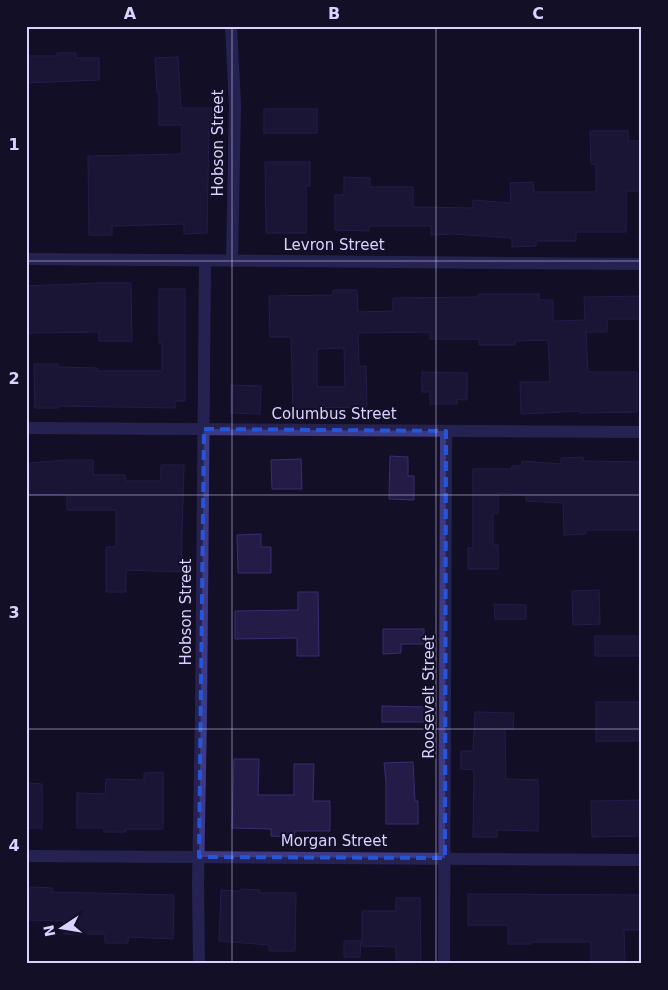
<svg xmlns="http://www.w3.org/2000/svg" width="668" height="990" font-family="'DejaVu Sans',sans-serif">
<style>
.building{fill:#241b47;stroke:#3b2d73;fill-rule:evenodd}
.lines{fill:none;stroke-linecap:round;stroke-linejoin:round}
.minor{stroke:#3d3a85;stroke-width:12}
.marked{fill:none;stroke:#2655da;stroke-width:4;stroke-dasharray:10 6;stroke-linejoin:round}
.grid{fill:none;stroke:#d9d4ff;stroke-width:1;stroke-opacity:0.55}
.labels{text-anchor:middle;stroke-width:4;stroke-linejoin:round;paint-order:stroke}
.street-label{font-size:15px;fill:#d9d4ff;stroke:#130f26}
.neatline{fill:none;stroke:#d9d4ff;stroke-width:2}
.grid-label{font-size:16px;text-anchor:middle;font-weight:bold;fill:#d9d4ff}
</style>
<rect width="100%" height="100%" fill="#130f26"/>
<g class="building">
<polygon points="57,53 76,53 76,58 99,58 99,80 26,83 26,56 57,56"/>
<polygon points="178,57 181,108 212,108 212,125 209,125 207,233 184,234 184,224 112,226 112,235 89,235 88,156 182,154 182,125 159,125 159,93 157,93 155,58"/>
<rect x="264" y="109" width="53" height="24"/>
<polygon points="590,131 628,131 628,141 642,141 642,191 626,191 626,232 576,232 576,241 536,241 536,246 512,247 512,238 453,234 431,235 431,226 369,226 369,231 335,230 335,195 344,195 344,177 370,178 370,187 413,187 413,207 473,208 473,200 511,203 510,183 533,182 534,192 596,192 596,164 591,164"/>
<polygon points="265,162 310,162 310,186 306,186 306,233 266,233"/>
<polygon points="98,283 131,283 132,341 99,341 99,332 26,333 26,286"/>
<polygon points="159,289 185,289 185,401 175,401 175,408 58,406 58,408 35,408 34,364 58,364 58,367 97,368 97,371 162,371 162,343 159,343"/>
<path d="M333,290H357L358,312L393,311V298L478,297V294H539V300H553V321L585,320L584,297L642,296V319H607V332H586L588,372H637V412L580,413V411L521,414L520,382H550L548,340L515,341V345H479V339H430V332L358,333L359,366H366L367,407L317,408V414H293L291,337H270L269,296L333,295ZM344,348L345,387H317V349Z"/>
<polygon points="422,372 467,373 467,400 457,399 457,404 430,404 430,392 422,392"/>
<polygon points="231,385 261,386 260,414 231,413"/>
<polygon points="390,456 408,457 408,476 414,476 414,500 389,499"/>
<polygon points="583,457 583,461 642,462 642,530 586,530 586,534 564,535 563,503 526,501 526,495 498,493 498,514 493,514 493,545 498,545 498,569 468,569 468,548 473,548 473,469 511,469 512,466 521,466 522,461 561,464 561,458"/>
<polygon points="301,459 302,489 272,489 271,460"/>
<polygon points="67,460 93,460 93,475 125,475 126,481 161,481 161,465 184,465 181,572 126,570 126,592 106,592 106,547 116,547 116,510 67,510 67,494 30,495 29,463"/>
<polygon points="261,534 261,547 271,547 271,573 238,573 237,535"/>
<polygon points="599,590 600,624 573,625 572,591"/>
<polygon points="298,592 318,592 319,656 297,656 297,638 235,639 235,611 298,610"/>
<polygon points="494,604 526,605 526,619 495,619"/>
<polygon points="383,629 424,629 424,644 401,644 401,653 383,654"/>
<rect x="595" y="636" width="47" height="20"/>
<rect x="596" y="702" width="46" height="39"/>
<polygon points="382,706 425,707 425,722 382,722"/>
<polygon points="475,712 514,713 513,729 505,729 506,779 538,780 538,831 497,830 497,837 473,837 474,770 461,769 461,751 473,751"/>
<polygon points="234,759 259,759 258,795 294,795 294,764 314,764 313,801 330,801 330,831 295,831 294,837 271,836 271,829 232,828"/>
<polygon points="413,762 415,801 418,801 418,824 386,824 386,781 384,763"/>
<polygon points="163,772 163,829 126,829 126,832 104,832 104,828 77,828 77,793 105,794 106,779 144,780 144,773"/>
<polygon points="26,783 42,784 42,828 26,828"/>
<polygon points="642,800 642,836 592,837 591,801"/>
<polygon points="30,887 52,888 52,892 174,895 173,939 128,937 128,943 105,943 105,934 64,934 64,921 29,920"/>
<polygon points="241,889 260,890 259,893 296,893 295,951 269,951 269,945 219,941 221,890 241,891"/>
<polygon points="468,894 642,895 642,930 624,930 625,962 591,963 591,942 531,942 531,944 508,944 508,925 468,925"/>
<polygon points="396,898 420,898 421,964 396,964 396,947 362,946 362,911 396,911"/>
<polygon points="344,941 361,941 360,957 344,957"/>
</g>
<g class="lines">
<g class="minor">
<polyline points="231,26 235,105 232,261"/>
<polyline points="26,259 642,264"/>
<polyline points="26,428 642,432"/>
<polyline points="26,856 642,860"/>
<polyline points="199,964 198,882 201,717 205,261"/>
<polyline points="444,964 446,431"/>
</g>
</g>
<path d="M0 0H668V990H0ZM204,429L446,431L445,858L199,857Z" fill="#130f26" fill-opacity=".55" fill-rule="evenodd"/>
<path class="marked" d="M204,429L446,431L445,858L199,857Z"/>
<path class="grid" d="M232,26V964M436,26V964M26,261H642M26,495H642M26,729H642"/>
<g class="labels">
<g class="street-label">
<text transform="translate(218 143) rotate(-90)" y="5">Hobson Street</text>
<text x="334" y="250">Levron Street</text>
<text x="334" y="419">Columbus Street</text>
<text transform="translate(186 612) rotate(-90)" y="5">Hobson Street</text>
<text transform="translate(429 697) rotate(-90)" y="5">Roosevelt Street</text>
<text x="334" y="846">Morgan Street</text>
</g>
</g>
<rect width="668" height="990" fill="none" stroke="#130f26" stroke-width="55"/>
<g transform="translate(62 928) rotate(258)" stroke="#130f26" stroke-width="4" paint-order="stroke">
<path d="M0-4L9 19L0 12L-9 19Z" fill="#d9d4ff"/>
<text y="-8" font-size="14" font-weight="bold" text-anchor="middle" fill="#d9d4ff">N</text>
</g>
<rect x="28" y="28" width="612" height="934" class="neatline"/>
<g class="grid-label">
<text x="130" y="19">A</text>
<text x="334" y="19">B</text>
<text x="538" y="19">C</text>
<text x="14" y="150">1</text>
<text x="14" y="384">2</text>
<text x="14" y="618">3</text>
<text x="14" y="851">4</text>
</g>
</svg>
